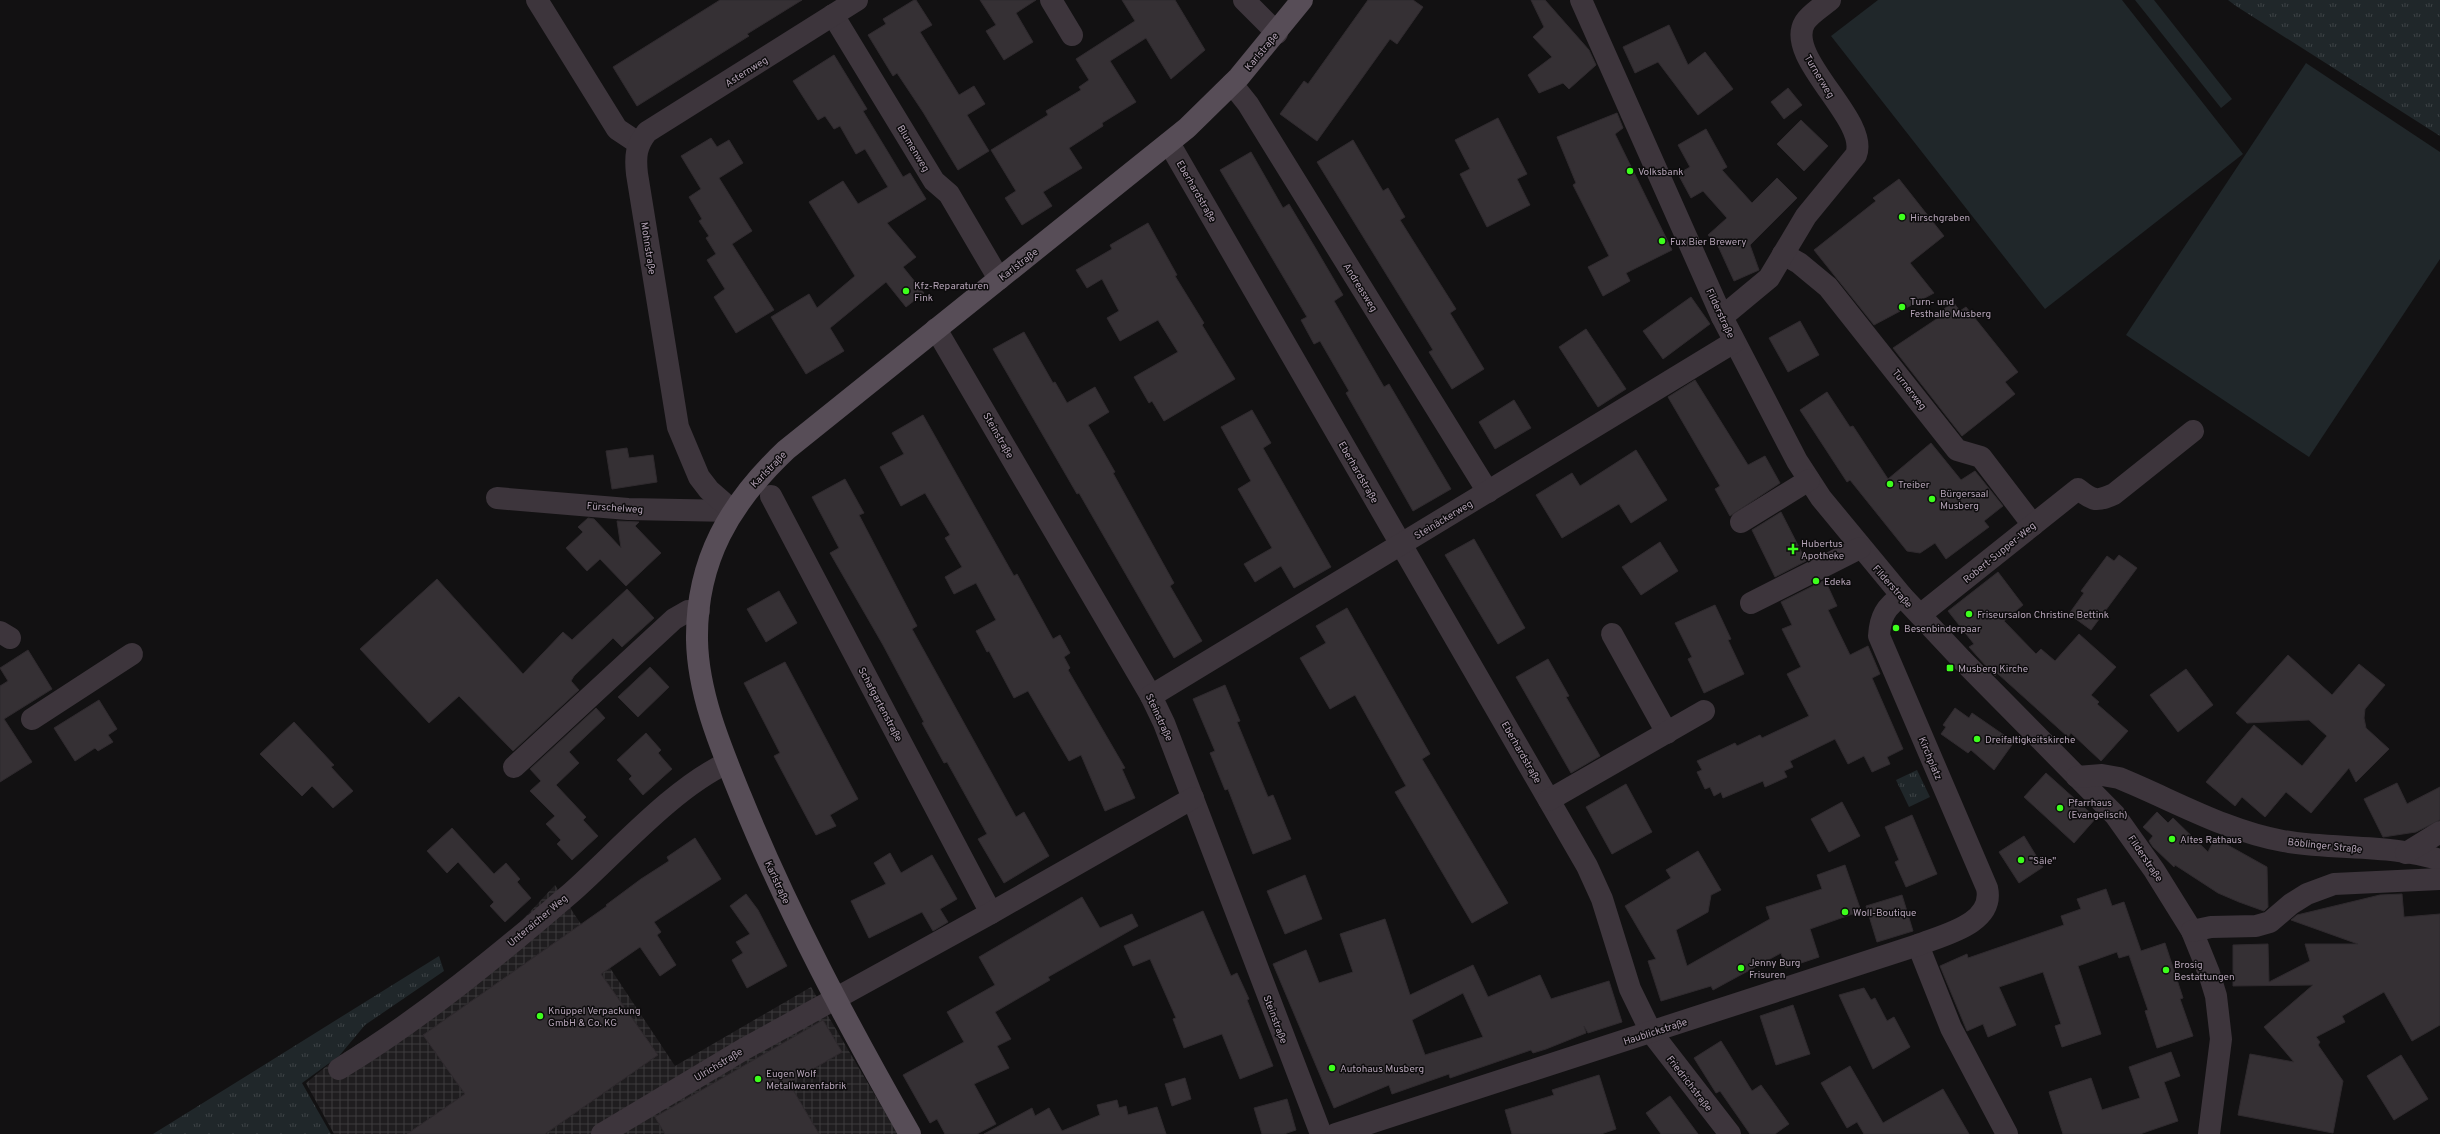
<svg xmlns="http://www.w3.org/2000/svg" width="2440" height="1134" font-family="Overpass,sans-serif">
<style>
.industrial{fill:url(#industrial-grid)}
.grass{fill:url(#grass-tufts)}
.pitch{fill:#20272a}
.building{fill:#353034;stroke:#2f2a2e;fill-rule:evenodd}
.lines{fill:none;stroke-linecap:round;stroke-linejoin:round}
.minor{stroke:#3d353c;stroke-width:22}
.major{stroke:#574d57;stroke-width:22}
.poi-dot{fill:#3dff1c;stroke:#0d0c0d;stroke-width:1.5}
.labels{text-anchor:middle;stroke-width:3;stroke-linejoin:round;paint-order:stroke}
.street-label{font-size:10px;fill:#b2a1b4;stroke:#0d0c0d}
.poi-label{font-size:10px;fill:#b2a1b4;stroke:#0d0c0d;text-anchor:start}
</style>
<defs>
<pattern id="industrial-grid" width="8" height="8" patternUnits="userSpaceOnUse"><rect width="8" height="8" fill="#1f1d1f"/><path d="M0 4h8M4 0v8" fill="none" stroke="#3d3b3d"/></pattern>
<pattern id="grass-tufts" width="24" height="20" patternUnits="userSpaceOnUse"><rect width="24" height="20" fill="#20272a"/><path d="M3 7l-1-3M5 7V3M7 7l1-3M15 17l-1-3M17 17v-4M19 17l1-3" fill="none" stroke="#3e4346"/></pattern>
</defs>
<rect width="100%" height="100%" fill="#121112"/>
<polygon class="industrial" points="555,885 675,1066 811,987 898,1134 334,1134 306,1083 339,1056 476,970"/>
<g class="grass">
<polygon points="2228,0 2440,0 2440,136 2236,6"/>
<polygon points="1917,770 1930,797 1909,807 1896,780"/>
<polygon points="439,956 444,971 365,1025 339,1056 302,1083 331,1134 153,1134"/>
</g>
<g class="pitch">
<polygon points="1878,0 2122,0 2243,154 2045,309 1831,36"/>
<polygon points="2135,0 2154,0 2232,99 2221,108"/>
<polygon points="2306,63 2440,152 2440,259 2309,457 2126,335"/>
</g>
<g class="building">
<polygon points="720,0 802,0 747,34 749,36 637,106 613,67"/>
<polygon points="914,0 916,0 932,25 920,32 959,95 974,86 985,104 967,115 989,151 958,170 923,112 897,73 893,76 868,35 886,24 883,19"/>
<polygon points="980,0 1036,0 1016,13 1033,42 1004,60 986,31 996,25"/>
<polygon points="1122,0 1175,0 1205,50 1171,79 1146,38 1110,61 1136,102 1102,123 1103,126 1069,148 1082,168 1043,192 1052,206 1022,225 1005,198 1016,191 991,150 1048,115 1046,111 1081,90 1079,87 1089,80 1076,59 1135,21"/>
<polygon points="1368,0 1413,0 1423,7 1397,44 1390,39 1317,141 1280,114 1304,81 1308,84"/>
<polygon points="1531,0 1545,0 1589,50 1596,65 1569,89 1563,83 1539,93 1528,75 1552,57 1533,37 1544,27"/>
<polygon points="1669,25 1688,65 1705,52 1733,89 1698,115 1658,62 1635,73 1623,47"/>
<polygon points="834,55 867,109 863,111 903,177 910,173 926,199 887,223 916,257 903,267 924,293 906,307 886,282 830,328 844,351 806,374 771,317 809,294 817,308 855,276 809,202 843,181 858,204 888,187 865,149 856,154 840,126 834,129 825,116 818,120 793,81"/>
<polygon points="1788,88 1802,105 1784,119 1771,102"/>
<polygon points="1617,113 1623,128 1615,134 1672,250 1626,273 1630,281 1603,296 1588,267 1609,256 1573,185 1576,183 1557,137"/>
<polygon points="1498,118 1527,174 1517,179 1530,205 1487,227 1460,174 1470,169 1455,140"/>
<polygon points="1801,120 1828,146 1804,171 1777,144"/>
<polygon points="1706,129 1727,167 1722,170 1752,203 1777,178 1797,198 1750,245 1759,270 1734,281 1719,248 1708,235 1727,218 1703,191 1691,198 1678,174 1690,167 1678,145"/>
<polygon points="711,138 717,147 729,140 743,163 719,178 752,231 732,244 774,310 736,333 714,297 725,289 707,260 716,254 706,238 709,236 699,221 702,219 689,197 701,189 681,156"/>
<polygon points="1353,140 1383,191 1388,188 1405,217 1400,220 1456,309 1450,313 1484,369 1452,389 1429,352 1433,350 1317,162"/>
<polygon points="1251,152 1283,208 1289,204 1316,249 1343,295 1334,301 1384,387 1389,384 1451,489 1413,511 1346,393 1349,391 1320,341 1314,344 1301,320 1307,317 1220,170"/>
<polygon points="1899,179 1944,236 1910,263 1934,293 1874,325 1814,250 1876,201 1873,198"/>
<polygon points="1148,223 1177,275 1175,276 1204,323 1202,325 1235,379 1164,421 1152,401 1149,403 1134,377 1178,352 1158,320 1120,341 1107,318 1119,311 1102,279 1087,288 1076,270 1112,249 1110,245"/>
<polygon points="1691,297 1710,324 1663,359 1643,331"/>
<polygon points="1953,302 1960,311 1966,307 2018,372 2005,382 2015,394 1962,436 1893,348 1941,316 1939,313"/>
<polygon points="1800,321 1819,355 1788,372 1769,338"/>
<polygon points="1586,329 1626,389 1598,407 1559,347"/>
<polygon points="1024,332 1053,383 1055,382 1067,403 1095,387 1109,412 1088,425 1115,472 1113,473 1174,583 1170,586 1202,641 1174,658 1079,493 1077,494 993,349"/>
<polygon points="1695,380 1748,465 1765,456 1780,483 1730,516 1715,489 1720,486 1668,397"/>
<polygon points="1827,392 1850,427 1853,426 1888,479 1931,443 1961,480 1975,471 2003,506 1984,521 1989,527 1946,559 1935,543 1920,553 1907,551 1850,480 1847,482 1800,410"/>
<polygon points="1514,400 1531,428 1495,449 1479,422"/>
<polygon points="1252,410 1271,443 1263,448 1331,567 1294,588 1281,566 1255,582 1244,564 1272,548 1238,489 1251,481 1221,427"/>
<polygon points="923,415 1014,576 1017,574 1053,639 1060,635 1070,653 1064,657 1070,668 1068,670 1125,768 1122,769 1135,798 1105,811 1081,755 1069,761 1028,691 1014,698 989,651 987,652 976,631 996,620 976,583 954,594 945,577 962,567 945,538 950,535 925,493 901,506 880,467 904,454 892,433"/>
<polygon points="627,448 629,458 653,455 657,482 612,489 606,451"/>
<polygon points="1636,450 1667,500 1631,523 1619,504 1562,538 1536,495 1572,473 1580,486"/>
<polygon points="845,479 864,513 859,515 917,626 912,629 1016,817 1024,812 1049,856 1004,883 978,839 987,834 947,762 944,763 922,723 924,722 883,645 830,553 839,548 812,497"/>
<polygon points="1781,512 1806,561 1775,577 1752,530"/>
<polygon points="588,518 594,519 621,548 617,521 639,522 635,526 661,553 626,586 600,559 587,571 566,548 583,532 578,527"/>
<polygon points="1474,539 1525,628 1498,644 1445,555"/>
<polygon points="1660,542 1678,571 1641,595 1622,567"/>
<polygon points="2119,555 2137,568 2091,630 2069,614 2084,593 2081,591 2107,556 2114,561"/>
<polygon points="1998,572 2023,605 2004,621 2036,654 2041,649 2055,661 2079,634 2116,667 2091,695 2099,702 2097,704 2128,731 2101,761 2071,733 2068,737 1997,673 1995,676 1969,647 1974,644 1948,611"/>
<polygon points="437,579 523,674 563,632 572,640 627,589 654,618 622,647 613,638 574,676 571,681 579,690 513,751 459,696 429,723 360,649"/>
<polygon points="1825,580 1837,606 1828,610 1850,655 1868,646 1880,674 1872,678 1903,749 1887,757 1890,764 1872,772 1864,756 1848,764 1835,739 1790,761 1793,767 1784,771 1787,777 1765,787 1763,781 1723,798 1721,792 1714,796 1710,787 1705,789 1697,772 1702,770 1697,761 1735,743 1737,746 1760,735 1762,738 1809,716 1787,674 1801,667 1782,629 1792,625 1781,602"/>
<polygon points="779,591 797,623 766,642 747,609"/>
<polygon points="1715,605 1731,639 1728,640 1744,674 1704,693 1688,659 1692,657 1675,623"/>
<polygon points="1347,608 1430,754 1422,759 1508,903 1472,923 1395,792 1406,786 1355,695 1330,709 1300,658 1326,643 1316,626"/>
<polygon points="28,650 52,689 4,719 32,762 0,782 0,686 8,681 0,668"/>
<polygon points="2288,655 2332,695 2359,664 2385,685 2365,709 2364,718 2366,728 2389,749 2356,782 2349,768 2311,813 2286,792 2265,817 2242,797 2235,806 2206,782 2254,725 2302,766 2327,736 2309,720 2247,723 2236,713"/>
<polygon points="1548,659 1569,696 1566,697 1600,756 1571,773 1516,677"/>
<polygon points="785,662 858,799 830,815 836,826 816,835 774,756 780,753 744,683"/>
<polygon points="650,667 669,687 638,717 618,697"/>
<polygon points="2186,669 2213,705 2178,732 2150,695"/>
<polygon points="1225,685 1240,721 1237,722 1268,797 1273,795 1291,839 1253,854 1228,789 1225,790 1210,753 1215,751 1193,699"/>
<polygon points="99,700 117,729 108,735 113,742 98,751 95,748 75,761 54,728"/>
<polygon points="596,708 605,718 569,752 579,763 556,785 586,817 583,820 598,836 572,860 557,844 561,840 546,824 555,816 530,791 541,781 530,769"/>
<polygon points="1955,708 1969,718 1972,713 2014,742 1994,770 1971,750 1968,753 1941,734 1946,727 1943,725"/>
<polygon points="294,722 334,765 331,767 353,791 333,808 312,786 302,796 260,754"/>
<polygon points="646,733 661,750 658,753 672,769 643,795 629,779 632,776 617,760"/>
<polygon points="2046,773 2096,818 2074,843 2024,797"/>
<polygon points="2397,783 2407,804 2440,787 2440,820 2416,832 2383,837 2364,799"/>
<polygon points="1626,784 1652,832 1612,854 1586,807"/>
<polygon points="1842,802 1860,836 1829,852 1811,819"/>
<polygon points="2157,812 2168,823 2173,818 2208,852 2215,838 2267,867 2268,907 2264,911 2239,902 2218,893 2175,865 2174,867 2153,847 2149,841 2153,836 2143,827"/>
<polygon points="1912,815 1937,874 1906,887 1895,862 1899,860 1885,827"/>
<polygon points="452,828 494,874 506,863 520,879 517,882 531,898 505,922 490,906 494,902 458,862 447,873 427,851"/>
<polygon points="2024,836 2043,867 2019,883 1999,852"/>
<polygon points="695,838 721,879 654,922 661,932 657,935 676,965 660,976 640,947 601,974 658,1055 545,1134 407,1134 465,1094 423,1035 607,906 606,905 641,879 669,861 667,857"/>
<polygon points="1698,851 1721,890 1711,895 1708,912 1676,930 1687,966 1770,919 1766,907 1822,889 1817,875 1845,865 1861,911 1810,929 1819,957 1786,968 1781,953 1713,990 1711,986 1661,1001 1648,961 1656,959 1625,906 1671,878 1666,870"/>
<polygon points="890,853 901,873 932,855 957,899 940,909 948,922 933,931 922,912 869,938 851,901 886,884 874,863"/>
<polygon points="1305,875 1322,919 1285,934 1267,891"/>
<polygon points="2106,889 2112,906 2124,902 2141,951 2165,943 2183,998 2180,999 2193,1036 2157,1048 2145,1011 2148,1010 2129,955 2119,958 2117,952 2078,966 2101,1034 2062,1047 2055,1026 2061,1024 2043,972 1999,987 2016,1025 1988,1037 1983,1024 1967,1031 1940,966 1967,954 1968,958 2064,925 2061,916 2081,909 2077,899"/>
<polygon points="746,894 758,910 787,966 747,988 732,960 743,953 736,942 750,934 730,906"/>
<polygon points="2402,894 2404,917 2440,914 2440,1025 2412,1041 2384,992 2342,1016 2345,1022 2316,1037 2320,1042 2318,1045 2343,1081 2333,1133 2238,1115 2250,1054 2294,1062 2264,1027 2313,985 2233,986 2233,945 2268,944 2269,982 2310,961 2305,944 2358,944 2291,920 2297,915 2380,895"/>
<polygon points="1902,895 1913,931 1877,942 1866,906"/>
<polygon points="1082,897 1100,928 1132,914 1138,926 1048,977 1050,980 995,1012 1011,1039 997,1046 1009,1068 974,1084 996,1124 977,1134 945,1134 937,1119 930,1123 903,1075 964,1042 947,1012 995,985 979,957"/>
<polygon points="1203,911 1231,976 1237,973 1249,999 1247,1000 1273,1066 1240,1079 1222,1034 1184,1048 1173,1019 1176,1018 1150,959 1133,966 1124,946"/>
<path d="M1385,919L1410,995L1473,965L1488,997L1540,975L1551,999L1609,981L1622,1022L1588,1033L1584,1026L1586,1033L1546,1049L1533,1053L1531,1050L1450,1078L1449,1074L1392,1094L1389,1085L1334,1108L1273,964L1306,950L1319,983L1353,972L1340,934ZM1463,993L1483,1037L1425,1055L1412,1020Z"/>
<polygon points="1864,988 1871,1000 1875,998 1887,1021 1894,1017 1910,1047 1873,1069 1839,995"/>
<polygon points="1793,1005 1810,1054 1776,1065 1760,1016"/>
<polygon points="823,1020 842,1052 789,1083 819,1134 665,1134 655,1117"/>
<polygon points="1721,1041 1752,1091 1761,1085 1789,1124 1775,1134 1750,1134 1720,1091 1716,1093 1694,1058"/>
<polygon points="2171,1052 2180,1076 2164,1082 2178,1121 2140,1134 2063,1134 2049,1092 2091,1078 2102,1110 2140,1098 2129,1067"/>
<polygon points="2401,1055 2428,1099 2394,1120 2367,1076"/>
<polygon points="1850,1066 1883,1123 1943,1089 1969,1134 1864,1134 1857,1122 1847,1128 1821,1083"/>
<polygon points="1599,1075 1616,1129 1601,1134 1512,1134 1505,1110 1554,1095 1552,1090"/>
<polygon points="1185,1078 1191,1099 1172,1106 1165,1084"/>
<polygon points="1670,1096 1698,1134 1661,1134 1646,1113"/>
<polygon points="1287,1099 1296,1130 1284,1134 1262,1134 1254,1108"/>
<polygon points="1117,1100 1119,1108 1126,1106 1128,1115 1157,1107 1166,1134 984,1134 1032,1108 1035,1116 1049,1108 1062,1131 1100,1115 1097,1105"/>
</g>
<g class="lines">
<g class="minor">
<polyline points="537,0 617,129 638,143"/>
<polyline points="1051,0 1072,35"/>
<polyline points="1244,0 1277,33"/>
<polyline points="1581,0 1722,317 1797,461 1821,498 1902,596 1962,660 2115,815 2154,870 2192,931 2209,973 2216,996 2221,1039 2209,1134"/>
<polyline points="833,15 934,181 949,194 999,279"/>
<polyline points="1232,84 1248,104 1488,492"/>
<polyline points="1169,143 1587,866 1602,899 1630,989 1651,1032 1730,1134"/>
<polyline points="1783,254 1799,263 1828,287 1957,450 1981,457 2033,525"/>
<path d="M1722,317L1769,278L1806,216L1856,155C1870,120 1783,57 1805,22C1811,13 1822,7 1830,0"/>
<polyline points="936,329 1151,696 1164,723 1321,1134"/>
<polyline points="771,496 991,913"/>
<polyline points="497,498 628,509 733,511"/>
<path d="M733,511L709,490L699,477L678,427L637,174C635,156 636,146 647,132L857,0"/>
<polyline points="1741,522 1809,480"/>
<polyline points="1751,603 1860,548"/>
<path d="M1920,615L2078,489C2093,501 2097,502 2114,494L2193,431"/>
<polyline points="0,632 10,638"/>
<polyline points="1612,634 1667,733"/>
<polyline points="1151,696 1734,342"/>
<polyline points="32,719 132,654"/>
<polyline points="514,767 674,619 688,611 699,611"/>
<path d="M2077,777L2102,775L2119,778C2173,800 2226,831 2283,841C2332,850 2394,844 2440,860"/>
<polyline points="1549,800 1704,711"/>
<polyline points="2406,853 2440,832"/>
<polyline points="2192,931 2211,927 2256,926 2270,922 2291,904 2307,894 2334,884 2440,879"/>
<polyline points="1918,945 1951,1028 2007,1134"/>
<path d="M339,1069C422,1018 499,955 572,892C617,852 673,788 727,763"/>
<polyline points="602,1134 744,1049 991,913 1193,798"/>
<path d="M1336,1134L1918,945C1943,935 1995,924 1987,888L1879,636C1880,617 1886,606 1902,596"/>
</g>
<path class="major" d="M910,1134C848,1025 788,913 741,797C721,748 698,694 697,640C696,560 730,503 786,450L1187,128L1239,77L1302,0"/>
</g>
<g class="poi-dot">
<circle cx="1630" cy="171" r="4"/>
<circle cx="1902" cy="217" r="4"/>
<circle cx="1662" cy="241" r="4"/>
<circle cx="906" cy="291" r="4"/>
<circle cx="1902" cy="307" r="4"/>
<circle cx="1890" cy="484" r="4"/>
<circle cx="1932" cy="499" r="4"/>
<path d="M1791 543h4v4h4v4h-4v4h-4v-4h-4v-4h4z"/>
<circle cx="1816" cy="581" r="4"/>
<circle cx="1969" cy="614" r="4"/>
<circle cx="1896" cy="628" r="4"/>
<rect x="1946" y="664" width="8" height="8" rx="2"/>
<circle cx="1977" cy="739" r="4"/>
<circle cx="2060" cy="808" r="4"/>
<circle cx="2172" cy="839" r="4"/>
<circle cx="2021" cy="860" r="4"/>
<circle cx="1845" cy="912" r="4"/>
<circle cx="1741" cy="968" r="4"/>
<circle cx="2166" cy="970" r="4"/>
<circle cx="540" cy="1016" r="4"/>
<circle cx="1332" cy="1068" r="4"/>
<circle cx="758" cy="1079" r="4"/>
</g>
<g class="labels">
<g class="street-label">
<text transform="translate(1261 51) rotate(-50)" y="4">Karlstraße</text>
<text transform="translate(746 71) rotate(-32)" y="4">Asternweg</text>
<text transform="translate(1820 76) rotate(59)" y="4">Turnerweg</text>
<text transform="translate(914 148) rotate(59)" y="4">Blumenweg</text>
<text transform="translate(1197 191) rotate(60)" y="4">Eberhardstraße</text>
<text transform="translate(649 248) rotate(81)" y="4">Mohnstraße</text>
<text transform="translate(1018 264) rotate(-38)" y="4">Karlstraße</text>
<text transform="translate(1361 287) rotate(58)" y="4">Andreasweg</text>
<text transform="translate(1721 313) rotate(65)" y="4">Filderstraße</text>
<text transform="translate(1910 389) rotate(52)" y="4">Turnerweg</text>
<text transform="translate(999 435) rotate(60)" y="4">Steinstraße</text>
<text transform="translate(768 469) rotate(-46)" y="4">Karlstraße</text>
<text transform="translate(1359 472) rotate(60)" y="4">Eberhardstraße</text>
<text transform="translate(615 507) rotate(4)" y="4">Fürschelweg</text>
<text transform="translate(1443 519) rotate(-31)" y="4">Steinäckerweg</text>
<text transform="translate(1999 552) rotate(-39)" y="4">Robert-Supper-Weg</text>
<text transform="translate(1893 586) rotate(48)" y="4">Filderstraße</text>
<text transform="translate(881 704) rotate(62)" y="4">Schafgartenstraße</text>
<text transform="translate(1160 717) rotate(65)" y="4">Steinstraße</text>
<text transform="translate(1522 752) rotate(60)" y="4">Eberhardstraße</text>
<text transform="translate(1931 758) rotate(67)" y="4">Kirchplatz</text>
<text transform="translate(2325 845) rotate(6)" y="4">Böblinger Straße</text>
<text transform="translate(2146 858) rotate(56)" y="4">Filderstraße</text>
<text transform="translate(778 882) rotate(65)" y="4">Karlstraße</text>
<text transform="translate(537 920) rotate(-40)" y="4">Unteraicher Weg</text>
<text transform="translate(1276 1019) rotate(69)" y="4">Steinstraße</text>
<text transform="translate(1655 1031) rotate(-18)" y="4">Haublickstraße</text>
<text transform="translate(718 1064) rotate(-31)" y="4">Ulrichstraße</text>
<text transform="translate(1690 1083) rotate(52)" y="4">Friedrichstraße</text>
</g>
<g class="poi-label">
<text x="1638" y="175">Volksbank</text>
<text x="1910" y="221">Hirschgraben</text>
<text x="1670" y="245">Fux Bier Brewery</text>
<text x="914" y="289">Kfz-Reparaturen<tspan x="914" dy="12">Fink</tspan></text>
<text x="1910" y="305">Turn- und<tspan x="1910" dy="12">Festhalle Musberg</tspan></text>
<text x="1898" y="488">Treiber</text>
<text x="1940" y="497">Bürgersaal<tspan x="1940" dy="12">Musberg</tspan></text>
<text x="1801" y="547">Hubertus<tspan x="1801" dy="12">Apotheke</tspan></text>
<text x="1824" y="585">Edeka</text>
<text x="1977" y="618">Friseursalon Christine Bettink</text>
<text x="1904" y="632">Besenbinderpaar</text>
<text x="1958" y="672">Musberg Kirche</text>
<text x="1985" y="743">Dreifaltigkeitskirche</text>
<text x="2068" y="806">Pfarrhaus<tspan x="2068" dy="12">(Evangelisch)</tspan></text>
<text x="2180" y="843">Altes Rathaus</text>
<text x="2029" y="864">"Säle"</text>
<text x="1853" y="916">Woll-Boutique</text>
<text x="1749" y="966">Jenny Burg<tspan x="1749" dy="12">Frisuren</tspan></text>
<text x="2174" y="968">Brosig<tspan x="2174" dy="12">Bestattungen</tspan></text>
<text x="548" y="1014">Knüppel Verpackung<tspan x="548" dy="12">GmbH &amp; Co. KG</tspan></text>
<text x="1340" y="1072">Autohaus Musberg</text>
<text x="766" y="1077">Eugen Wolf<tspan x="766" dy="12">Metallwarenfabrik</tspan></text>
</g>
</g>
</svg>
